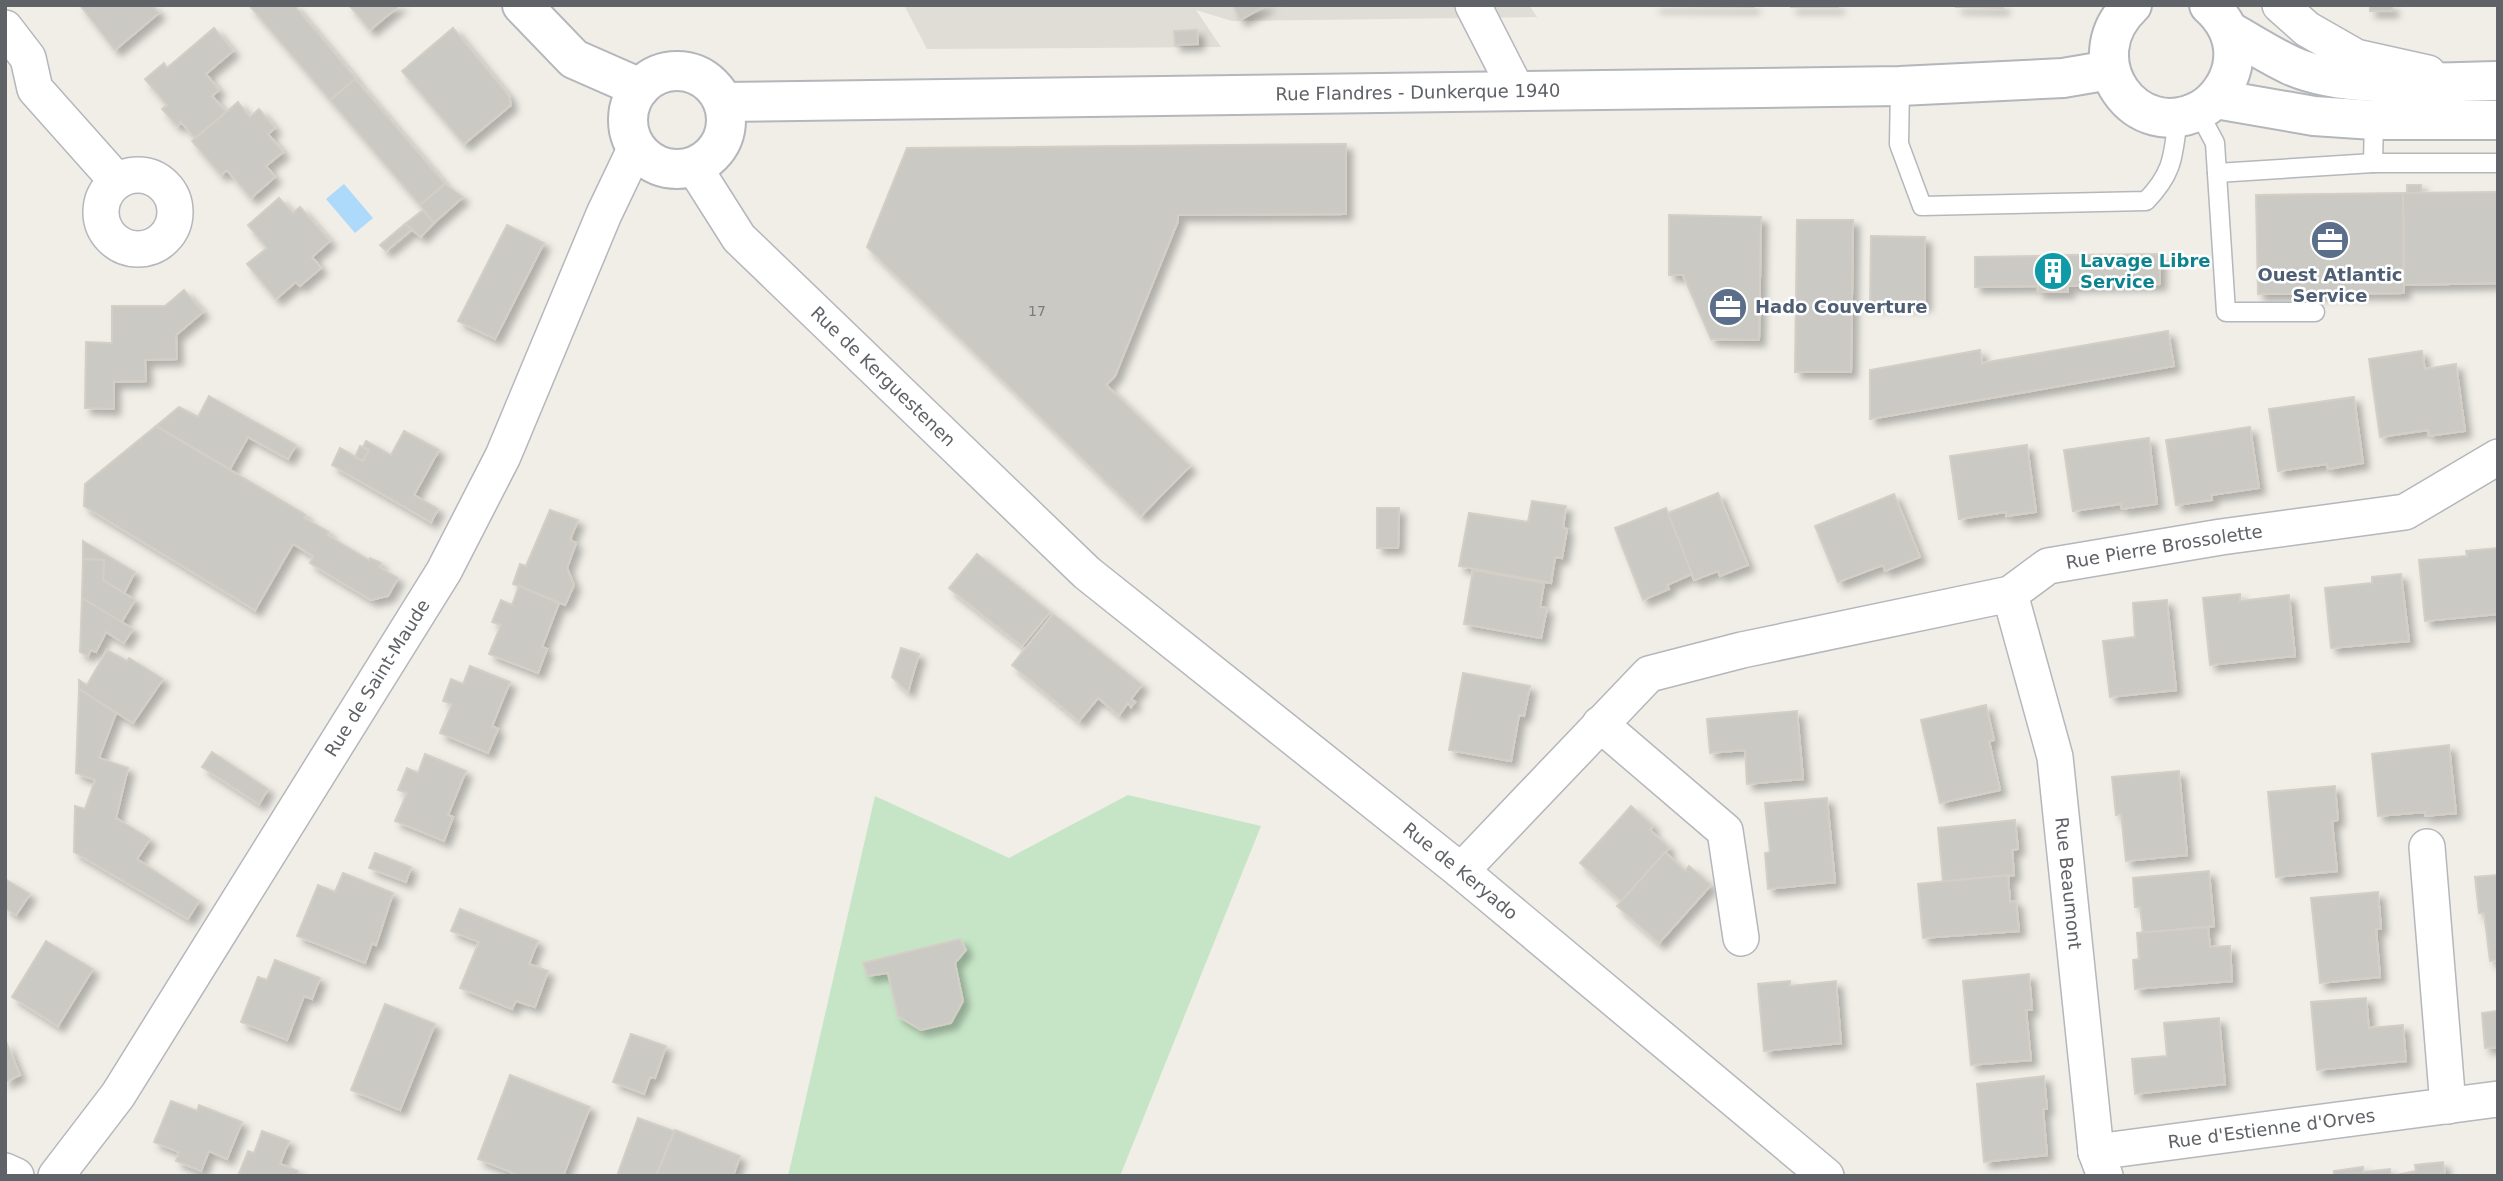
<svg xmlns="http://www.w3.org/2000/svg" width="2503" height="1181" font-family="'DejaVu Sans',sans-serif">
<style>
.education{fill:#dfddd6}
.green{fill:#c6e5c6}
.water{fill:#addafa}
.building{fill:#cbc9c4;stroke:#d4cfc6;stroke-width:2;filter:url(#shadow)}
.lines{fill:none;stroke-linecap:round;stroke-linejoin:round}
.lane-casing{stroke:#b4b7bb;stroke-width:21}
.street-casing{stroke:#b4b7bb;stroke-width:38}
.secondary-casing{stroke:#b3b6bb;stroke-width:42}
.lane{stroke:#fff;stroke-width:18}
.street{stroke:#fff;stroke-width:35}
.secondary{stroke:#fff;stroke-width:38}
.labels{text-anchor:middle;stroke-width:5;stroke-linejoin:round;paint-order:stroke}
.number-label{font-size:14px;fill:#7a7c7e}
.street-label{font-size:18px;fill:#5f6266;stroke:#fff}
.culture-label{font-size:18px;font-weight:bold;fill:#0d838f;stroke:#fff;text-anchor:start}
.service-label{font-size:18px;font-weight:bold;fill:#4e5e75;stroke:#fff}
</style>
<defs>
<filter id="shadow"><feDropShadow dx="6" dy="6" stdDeviation="3.5" flood-color="#0004"/></filter>
</defs>
<rect width="100%" height="100%" fill="#f0eee7"/>
<polygon class="education" points="904,5 1529,5 1537,17 1232,21 1196,10 1221,47 927,49"/>
<polygon class="green" points="1128,795 1261,826 1120,1176 788,1176 875,796 1009,858"/>
<polygon class="water" points="344,184 373,218 355,233 326,199"/>
<g class="building">
<polygon points="80,5 152,5 159,13 115,50"/>
<polygon points="249,5 294,5 356,79 330,100"/>
<polygon points="349,5 400,5 370,30"/>
<polygon points="1233,5 1267,5 1240,20"/>
<polygon points="1753,5 1753,7 1654,6 1654,5"/>
<rect x="1791" y="5" width="47" height="2"/>
<polygon points="1956,5 2003,5 2003,8 1956,7"/>
<rect x="2370" y="5" width="22" height="6"/>
<polygon points="214,28 233,51 206,74 219,90 212,96 226,112 195,138 181,122 177,126 162,109 167,105 145,79 164,63 167,68"/>
<polygon points="453,28 509,96 511,105 464,144 402,71"/>
<polygon points="1197,30 1198,44 1175,45 1174,31"/>
<polygon points="355,79 445,184 420,205 330,100"/>
<polygon points="238,102 250,117 259,109 275,128 268,134 283,152 266,166 275,177 251,198 227,170 221,175 192,141"/>
<polygon points="1346,144 1346,214 1178,215 1178,221 1115,376 1106,385 1190,466 1141,516 867,247 907,148"/>
<polygon points="445,184 463,197 434,223 420,205"/>
<rect x="2407" y="185" width="14" height="8"/>
<polygon points="2498,192 2498,283 2404,285 2403,193"/>
<polygon points="2403,193 2404,293 2258,294 2256,195"/>
<polygon points="279,198 293,213 300,207 330,241 312,257 321,268 300,286 296,282 276,299 247,264 267,248 248,225"/>
<polygon points="423,210 434,223 421,237 405,224"/>
<polygon points="1669,215 1761,217 1759,340 1711,339 1683,275 1669,275"/>
<polygon points="1797,220 1853,220 1851,372 1795,372"/>
<polygon points="405,224 412,229 386,251 380,245"/>
<polygon points="507,225 544,243 495,339 458,321"/>
<polygon points="1871,236 1925,237 1925,305 1870,305"/>
<polygon points="2160,254 2160,284 2068,286 2068,255"/>
<polygon points="2068,255 2068,292 2038,292 2037,256"/>
<polygon points="2037,256 2038,286 1975,287 1975,257"/>
<polygon points="184,290 203,312 176,335 177,359 145,360 146,381 114,382 114,409 85,408 86,342 112,343 112,306 165,306"/>
<polygon points="2168,331 2174,366 1870,419 1870,370 1980,350 1982,363"/>
<polygon points="2422,351 2425,369 2456,364 2465,431 2429,436 2428,430 2380,437 2369,359"/>
<polygon points="209,396 296,445 288,459 248,437 230,469 156,426 179,407 198,417"/>
<polygon points="2354,397 2363,463 2328,469 2327,464 2278,471 2269,409"/>
<polygon points="156,426 306,515 304,518 329,532 327,535 369,560 370,558 381,563 379,567 398,578 388,596 371,600 310,563 313,556 293,544 255,610 84,506 85,484"/>
<polygon points="2250,427 2259,488 2211,495 2212,500 2176,505 2166,440"/>
<polygon points="404,431 439,450 414,495 438,509 431,522 332,465 340,448 363,461 369,450 363,447 366,441 391,455"/>
<polygon points="2149,438 2157,504 2122,509 2121,504 2073,511 2064,450"/>
<polygon points="2027,445 2036,512 2006,516 2006,512 1959,519 1950,456"/>
<polygon points="360,446 369,450 363,461 355,457"/>
<polygon points="1718,493 1748,565 1720,576 1718,571 1694,580 1668,513"/>
<polygon points="1894,494 1920,557 1885,571 1883,565 1838,582 1815,526"/>
<polygon points="1532,501 1566,506 1563,528 1567,529 1562,558 1555,557 1551,583 1459,566 1469,513 1528,522"/>
<polygon points="1377,508 1399,508 1398,548 1377,548"/>
<polygon points="1666,508 1692,574 1667,585 1669,589 1643,600 1615,528"/>
<polygon points="550,510 578,520 570,540 576,543 567,568 574,585 565,605 513,584 520,564 526,566"/>
<polygon points="83,541 135,572 124,593 103,580 104,560 83,559"/>
<polygon points="2498,548 2498,614 2425,621 2419,560 2467,556 2466,551"/>
<polygon points="977,554 1050,612 1022,646 949,588"/>
<polygon points="83,559 104,560 103,580 135,600 121,623 82,598"/>
<polygon points="1473,570 1544,583 1540,607 1547,608 1541,638 1464,624"/>
<polygon points="2401,574 2409,641 2331,648 2325,588 2372,583 2372,577"/>
<polygon points="519,586 559,603 542,647 547,649 538,673 489,654 501,625 492,622 501,600 512,605"/>
<polygon points="2240,594 2240,601 2289,595 2295,656 2210,665 2203,598"/>
<polygon points="82,598 133,629 124,643 106,632 96,652 91,650 88,656 80,652"/>
<polygon points="2167,600 2176,690 2110,697 2103,641 2135,637 2133,603"/>
<polygon points="1053,614 1142,685 1131,699 1135,702 1131,707 1128,703 1119,715 1098,698 1079,721 1012,665"/>
<polygon points="901,648 919,654 908,692 892,677"/>
<polygon points="107,650 127,661 129,658 163,679 133,723 79,689 79,680 87,685"/>
<polygon points="470,666 510,682 492,726 498,729 488,753 440,733 452,704 443,701 451,679 463,684"/>
<polygon points="1463,673 1530,686 1524,716 1519,715 1511,761 1449,750"/>
<polygon points="79,689 116,713 99,758 128,768 116,818 150,839 137,859 199,901 188,919 74,852 75,806 85,809 95,780 76,773"/>
<polygon points="1986,705 1994,740 1989,741 2000,790 1940,803 1921,720"/>
<polygon points="1797,711 1803,779 1747,784 1745,750 1710,753 1707,719"/>
<polygon points="2449,745 2456,813 2425,816 2425,812 2378,816 2372,754"/>
<polygon points="212,752 268,789 259,804 202,767"/>
<polygon points="425,754 466,771 448,815 453,817 444,841 395,821 407,793 398,790 407,768 418,773"/>
<polygon points="2179,771 2187,855 2126,861 2121,814 2116,815 2112,777"/>
<polygon points="2335,786 2338,820 2332,821 2337,871 2276,877 2268,792"/>
<polygon points="1827,798 1835,882 1768,889 1765,853 1770,852 1765,803"/>
<polygon points="1631,806 1653,826 1650,830 1669,848 1621,901 1580,863"/>
<polygon points="2015,820 2018,849 2012,850 2014,875 1943,882 1938,828"/>
<polygon points="1665,852 1685,871 1689,866 1711,885 1659,943 1617,906"/>
<polygon points="375,853 411,867 406,882 369,868"/>
<polygon points="2209,871 2214,926 2143,933 2140,907 2135,907 2133,878"/>
<polygon points="343,873 393,893 376,945 372,943 365,963 297,936 318,885 335,892"/>
<polygon points="2008,875 2010,902 2016,901 2019,931 1923,938 1918,884"/>
<polygon points="2498,875 2498,960 2490,961 2484,913 2479,913 2475,877"/>
<polygon points="5,879 30,894 16,915 5,908"/>
<polygon points="2378,892 2381,929 2376,929 2380,977 2320,983 2311,898"/>
<polygon points="460,909 538,941 529,964 548,971 535,1007 516,1001 512,1009 460,988 479,942 451,931"/>
<polygon points="2208,927 2210,947 2230,946 2232,981 2135,989 2133,960 2139,959 2137,933"/>
<polygon points="960,939 966,950 955,963 963,1001 951,1023 921,1030 898,1016 888,973 868,976 863,963"/>
<polygon points="46,941 93,969 58,1026 12,997"/>
<polygon points="275,960 320,978 312,999 304,996 287,1040 241,1022 258,977 267,980"/>
<polygon points="2029,974 2032,1010 2026,1010 2031,1060 1971,1065 1963,981"/>
<polygon points="1790,981 1790,986 1836,981 1841,1043 1764,1051 1758,984"/>
<polygon points="2366,998 2369,1028 2403,1025 2406,1061 2317,1070 2311,1002"/>
<polygon points="385,1004 435,1024 400,1110 351,1090"/>
<polygon points="2498,1011 2498,1047 2485,1048 2482,1013"/>
<polygon points="2219,1018 2225,1084 2135,1094 2132,1059 2167,1056 2164,1023"/>
<polygon points="631,1034 666,1046 655,1078 650,1077 644,1094 613,1082"/>
<polygon points="6,1042 20,1075 5,1082 5,1043"/>
<polygon points="510,1075 590,1107 563,1176 521,1176 478,1159"/>
<polygon points="2044,1076 2047,1109 2043,1109 2047,1155 1984,1162 1977,1084"/>
<polygon points="171,1101 197,1111 199,1105 242,1122 227,1159 209,1151 201,1171 176,1161 179,1152 154,1142"/>
<polygon points="638,1118 674,1131 656,1176 617,1176"/>
<polygon points="675,1130 740,1156 733,1176 656,1176"/>
<polygon points="262,1131 289,1141 280,1164 298,1171 297,1176 238,1176 248,1151 254,1153"/>
<polygon points="2443,1162 2445,1176 2391,1176 2416,1171 2415,1165"/>
<polygon points="2363,1167 2363,1172 2390,1169 2391,1176 2334,1176 2334,1171"/>
</g>
<g class="lines">
<g class="lane-casing">
<g id="lane">
<path d="M1900,86L1899,144L1922,206L2146,201C2174,172 2173,156 2178,117"/>
<polyline points="2198,111 2215,143 2226,312 2315,312"/>
<polyline points="2374,120 2373,163 2498,163"/>
<polyline points="2217,173 2373,163"/>
</g>
</g>
<g class="street-casing">
<g id="street">
<polyline points="1473,5 1517,91"/>
<polyline points="2280,5 2307,29 2356,57 2428,73"/>
<polyline points="5,28 28,58 35,89 117,181"/>
<path id="s1" d="M694,167L739,238L1087,573L1461,871L1826,1176"/>
<circle cx="138" cy="212" r="37"/>
<path id="s2" d="M2010,594L2055,757L2096,1152L2105,1176"/>
<polyline points="1600,724 1725,831 1741,938"/>
<polyline points="2427,847 2448,1106"/>
<path id="s3" d="M1461,871L1649,674L1742,650L2010,594L2048,566L2221,537L2405,512L2498,457"/>
<path id="s4" d="M2096,1152L2498,1099"/>
<polyline points="5,1171 16,1176"/>
<path id="s5" d="M56,1176L118,1095L444,571L503,456L604,214L636,147"/>
</g>
</g>
<g class="secondary-casing">
<g id="secondary">
<polyline points="522,5 574,59 640,88"/>
<path d="M2132,5C2074,59 2136,146 2202,109C2217,100 2228,84 2232,67C2237,43 2227,21 2209,5"/>
<path d="M2229,31C2249,42 2269,55 2290,65C2343,90 2439,82 2498,81"/>
<circle cx="677" cy="120" r="49"/>
<polyline points="2216,99 2314,116 2374,120 2498,120"/>
<path id="s6" d="M723,102L1900,86L2063,78L2110,70"/>
</g>
</g>
<use href="#lane" class="lane"/>
<use href="#street" class="street"/>
<use href="#secondary" class="secondary"/>
</g>
<defs>
<g id="office-disc" transform="scale(2.0125)"><circle r="9.5" fill="#5c6f8a" stroke="#fff"/><path d="M-6-3h4V-5.5h4V-3h4V5H-6ZM-1-4.5V-3h2v-1.5ZM-6 0V1H6V0Z" fill="#fff"/></g>
<g id="building-disc" transform="scale(2.0125)"><circle r="9.5" fill="#0f9aa8" stroke="#fff"/><path d="M-4-6H4V6H1V3H-1V6H-4ZM-2.5-4.3h1.7v1.8h-1.7ZM.8-4.3h1.7v1.8H.8ZM-2.5-1h1.7V.8h-1.7ZM.8-1h1.7V.8H.8Z" fill="#fff"/></g>
</defs>
<g fill-rule="evenodd">
<use href="#office-disc" x="2330" y="240"/>
<use href="#building-disc" x="2053" y="271"/>
<use href="#office-disc" x="1728" y="307"/>
</g>
<g class="labels">
<g class="number-label">
<text x="1037" y="316">17</text>
</g>
<g class="street-label">
<text dy="6" stroke="none"><textPath href="#s6" startOffset="695">Rue Flandres - Dunkerque 1940</textPath></text>
<text dy="6" stroke="none"><textPath href="#s1" startOffset="284">Rue de Kerguestenen</textPath></text>
<text dy="6" stroke="none"><textPath href="#s3" startOffset="807">Rue Pierre Brossolette</textPath></text>
<text dy="6" stroke="none"><textPath href="#s5" startOffset="593">Rue de Saint-Maude</textPath></text>
<text dy="6" stroke="none"><textPath href="#s1" startOffset="1045">Rue de Keryado</textPath></text>
<text dy="6" stroke="none"><textPath href="#s2" startOffset="296">Rue Beaumont</textPath></text>
<text dy="6" stroke="none"><textPath href="#s4" startOffset="177">Rue d'Estienne d'Orves</textPath></text>
</g>
<g class="culture-label">
<text x="2080" y="267">Lavage Libre<tspan x="2080" dy="21">Service</tspan></text>
</g>
<g class="service-label">
<text x="2330" y="281">Ouest Atlantic<tspan x="2330" dy="21">Service</tspan></text>
<text x="1755" y="313" text-anchor="start">Hado Couverture</text>
</g>
</g>
<rect width="2503" height="1181" fill="none" stroke="#5f6266" stroke-width="14"/>
</svg>
